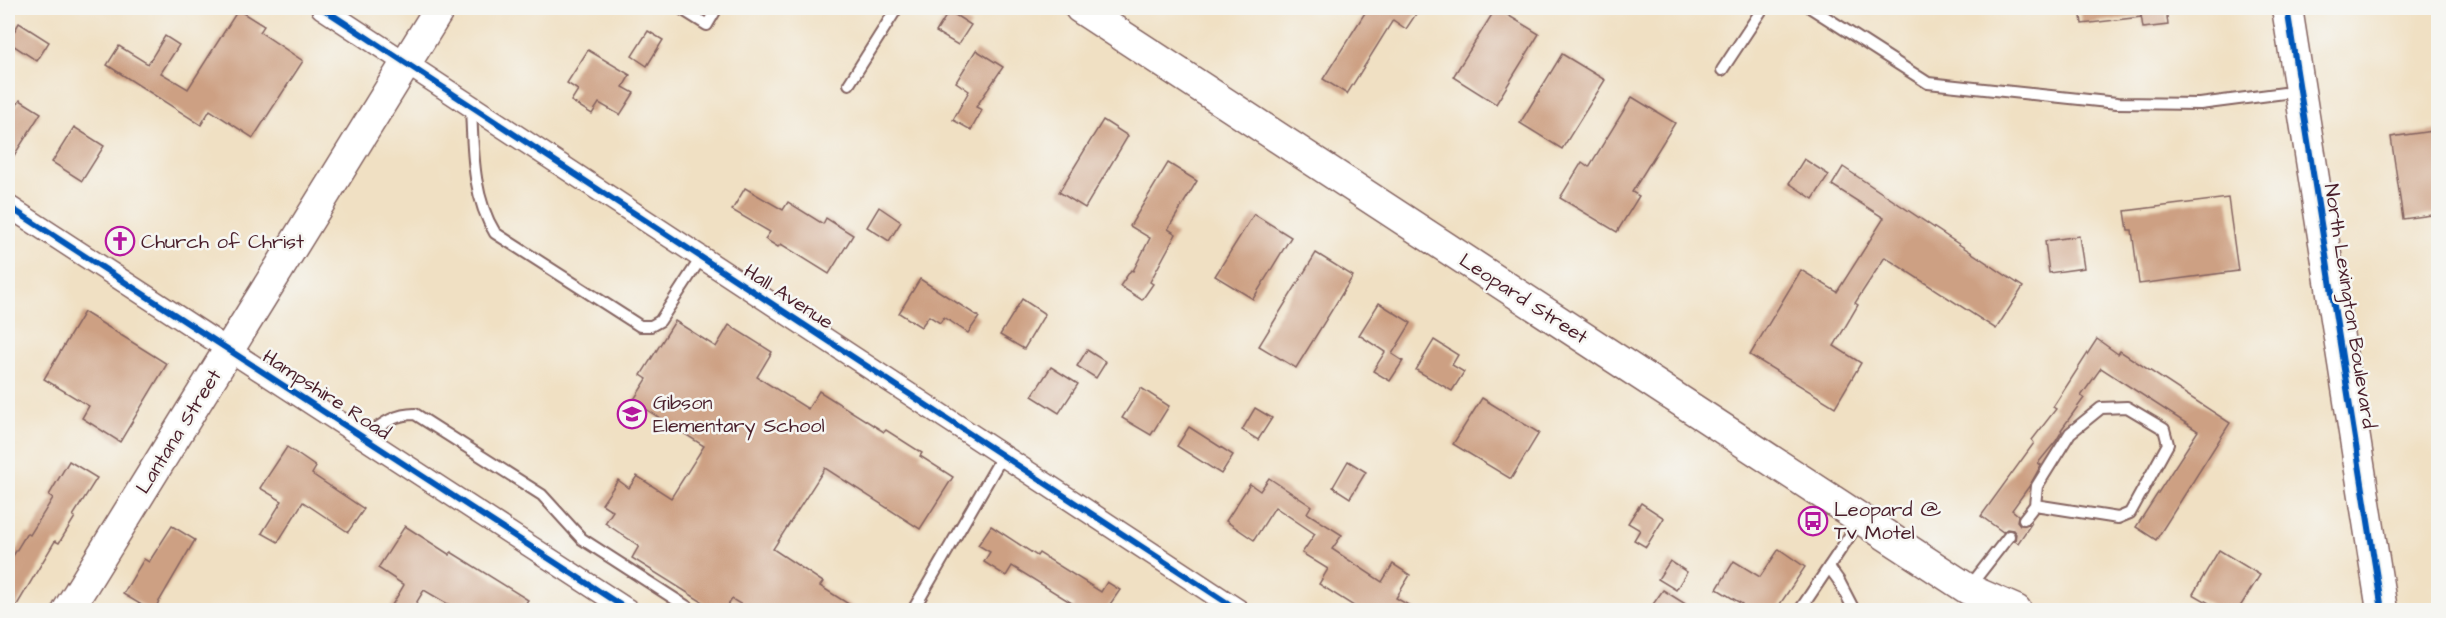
<svg xmlns="http://www.w3.org/2000/svg" width="2446" height="618" font-family="'Architects Daughter',sans-serif">
<style>
.building{fill:#cda083}
.lines{fill:none;stroke-linecap:round;stroke-linejoin:round}
.lane-casing{stroke:#846360;stroke-width:14}
.street-casing{stroke:#846360;stroke-width:24}
.secondary-casing{stroke:#846360;stroke-width:33}
.lane{stroke:#fff;stroke-width:10}
.street{stroke:#fff;stroke-width:21}
.secondary{stroke:#fff;stroke-width:30}
.cycleway-casing{stroke:#f6f6f2;stroke-width:10}
.cycleway{stroke:#0057b8;stroke-width:6}
.labels{text-anchor:middle;stroke-width:5;stroke-linejoin:round;paint-order:stroke}
.poi-label{font-size:20px;fill:#4a1f2b;stroke:#f6f6f2;text-anchor:start}
.street-label{font-size:20px;fill:#4a1f2b;stroke:#f6f6f2}
</style>
<rect width="100%" height="100%" fill="#f6f6f2"/>
<filter id="ink" filterUnits="userSpaceOnUse"><feTurbulence type="fractalNoise" baseFrequency=".0167" numOctaves="2"/><feDisplacementMap in="SourceGraphic" scale="12" xChannelSelector="R" yChannelSelector="G"/><feConvolveMatrix kernelMatrix="1 2 1 2 8 2 1 2 1" color-interpolation-filters="sRGB"/></filter>
<filter id="wash" filterUnits="userSpaceOnUse"><feTurbulence type="fractalNoise" baseFrequency=".008" numOctaves="4" result="noise"/><feDisplacementMap in="SourceGraphic" scale="24" xChannelSelector="R" yChannelSelector="G"/><feGaussianBlur stdDeviation="1.35" result="paint"/><feColorMatrix in="noise" values="0 0 0 0 0 0 0 0 0 0 0 0 0 0 0 0 0 1.4 0 .05"/><feComposite in="paint" operator="in"/></filter>
<g filter="url(#wash)">
<rect width="100%" height="100%" fill="#f0e0c3"/>
<g id="blocks">
<g class="building">
<polygon points="1368,8 1420,8 1406,29 1393,20 1347,94 1323,79"/>
<polygon points="1496,8 1539,34 1496,104 1453,77"/>
<polygon points="2080,8 2140,8 2141,17 2082,24"/>
<polygon points="2140,8 2166,8 2168,25 2143,28"/>
<polygon points="238,10 264,26 260,32 303,61 253,138 210,110 201,125 107,65 119,46 148,64 165,36 179,45 161,73 188,89"/>
<polygon points="949,11 971,25 958,45 936,32"/>
<polygon points="19,23 49,42 37,61 8,42"/>
<polygon points="648,31 663,40 647,66 632,56"/>
<polygon points="588,50 630,75 623,87 634,93 620,115 599,103 592,114 571,101 578,90 567,83"/>
<polygon points="976,50 1003,67 976,107 982,110 971,130 953,120 969,91 956,82"/>
<polygon points="1562,54 1605,80 1562,149 1520,123"/>
<polygon points="1632,97 1675,123 1632,192 1639,196 1617,232 1560,198 1582,162 1589,167"/>
<polygon points="20,100 41,113 8,165 8,119"/>
<polygon points="1103,120 1128,136 1085,208 1059,192"/>
<polygon points="74,127 104,146 82,181 52,162"/>
<polygon points="2439,130 2439,214 2403,219 2391,137"/>
<polygon points="1804,159 1829,175 1813,199 1789,183"/>
<polygon points="1168,163 1197,181 1168,229 1176,234 1150,282 1153,284 1142,300 1120,286 1131,270 1133,271 1150,238 1130,226"/>
<polygon points="1843,167 2023,287 1996,329 1885,257 1855,303 1858,305 1834,346 1861,363 1835,407 1750,355 1801,270 1837,292 1884,218 1832,185"/>
<polygon points="745,188 783,210 788,202 823,224 826,218 853,235 829,274 781,244 778,247 765,239 770,232 732,210"/>
<polygon points="2228,198 2238,271 2139,284 2132,230 2128,230 2125,211"/>
<polygon points="879,207 901,222 889,241 867,227"/>
<polygon points="1254,214 1291,237 1253,299 1215,276"/>
<polygon points="2079,236 2084,268 2049,273 2045,241"/>
<polygon points="1316,253 1353,276 1296,368 1259,346"/>
<polygon points="920,279 979,317 968,333 944,317 940,323 929,316 921,327 899,313"/>
<polygon points="1022,299 1045,314 1024,349 1000,335"/>
<polygon points="1379,303 1411,323 1392,354 1403,361 1390,381 1373,371 1385,352 1359,335"/>
<polygon points="84,312 167,364 120,442 82,418 89,406 44,379"/>
<polygon points="675,321 716,347 729,325 772,352 757,377 808,409 819,391 884,432 886,430 922,453 920,456 953,477 920,529 825,468 773,549 823,582 820,586 858,610 750,610 732,599 725,610 715,610 632,558 639,546 605,523 613,511 602,504 618,480 629,488 637,476 671,498 704,446 633,401 647,379 641,375"/>
<polygon points="2097,339 2118,354 2120,351 2230,423 2156,540 2136,527 2198,431 2101,368 2081,396 2084,398 2061,430 2062,431 2056,441 2038,463 2041,465 2030,485 2012,510 2018,515 2017,521 2020,525 2031,524 2018,543 2015,541 2016,534 2013,530 2007,529 2003,532 1981,516 2034,443 2032,440 2056,409 2053,407"/>
<polygon points="1434,340 1458,355 1452,365 1464,372 1452,391 1416,370"/>
<polygon points="1087,350 1106,362 1096,378 1077,366"/>
<polygon points="1051,367 1078,384 1059,413 1032,396"/>
<polygon points="1141,388 1169,406 1151,435 1122,418"/>
<polygon points="1482,398 1539,433 1511,479 1453,444"/>
<polygon points="1255,408 1272,418 1258,440 1242,430"/>
<polygon points="1189,427 1233,455 1221,474 1177,446"/>
<polygon points="287,447 316,467 312,474 364,509 348,532 303,502 278,542 262,533 282,501 260,488"/>
<polygon points="69,461 97,478 73,516 75,517 59,543 55,541 14,610 8,610 8,564 27,533 30,535 53,498 49,495"/>
<polygon points="1348,461 1366,472 1350,498 1333,487"/>
<polygon points="1269,478 1311,506 1307,513 1342,535 1332,549 1382,582 1393,564 1410,575 1396,598 1417,610 1360,610 1319,584 1328,569 1302,553 1315,534 1275,507 1254,540 1226,521 1250,484 1260,491"/>
<polygon points="1641,503 1664,518 1646,547 1634,540 1640,530 1628,523"/>
<polygon points="172,526 195,540 154,610 150,610 123,594 144,559 149,562"/>
<polygon points="405,526 450,555 451,552 528,600 521,610 458,610 424,590 412,610 389,610 404,585 378,568"/>
<polygon points="991,526 1037,556 1039,553 1101,592 1107,582 1120,590 1106,610 1071,610 1075,605 1012,566 1006,576 984,562 990,552 978,545"/>
<polygon points="1779,549 1805,567 1776,610 1737,610 1742,604 1717,589 1734,561 1760,577"/>
<polygon points="2219,550 2260,575 2238,610 2221,610 2193,594"/>
<polygon points="1670,561 1687,572 1676,590 1658,579"/>
<polygon points="1663,590 1695,610 1649,610"/>
</g>
</g>
</g>
<g filter="url(#ink)">
<use href="#blocks" fill-opacity="0" stroke="#846360" stroke-width="1.5"/>
<g class="lines">
<g class="lane-casing">
<g id="lane">
<polyline points="680,8 707,25 717,8"/>
<polyline points="1811,8 1928,83 2117,103 2200,104 2300,91"/>
<polyline points="1722,70 1763,8"/>
<polyline points="849,84 897,8"/>
<path d="M471,107C473,149 472,196 495,233L640,326H651L660,321L701,258"/>
<path d="M364,437C381,425 394,414 415,414L542,495L582,539L692,610"/>
<polyline points="2024,519 2035,505 2037,486 2070,433 2101,408 2127,407 2164,429 2168,444 2130,513 2118,518 2035,505"/>
<polyline points="1829,567 1839,581 1854,610"/>
<polyline points="1970,586 2009,536"/>
<polyline points="913,610 1003,455"/>
<polyline points="1800,610 1859,522"/>
</g>
</g>
<g class="street-casing">
<g id="street">
<polyline points="322,8 1238,610"/>
<polyline points="8,206 628,610"/>
</g>
</g>
<g class="secondary-casing">
<g id="secondary">
<polyline points="1080,8 1968,589 2016,610"/>
<polyline points="2287,8 2382,610"/>
<polyline points="68,610 440,8"/>
</g>
</g>
<use href="#lane" class="lane"/>
<use href="#street" class="street"/>
<use href="#secondary" class="secondary"/>
<g class="cycleway-casing">
<g id="cycleway">
<polyline points="322,8 1238,610"/>
<polyline points="2287,8 2382,610"/>
<polyline points="8,206 628,610"/>
</g>
</g>
<use href="#cycleway" class="cycleway"/>
</g>
</g>
<defs>
<g id="church-ring" transform="scale(1.5)"><circle r="9.5" fill="#f6f6f2" stroke="#b5179e" stroke-width="1.5"/><path d="M-1.2-6h2.4v3.5h3.3v2.4h-3.3V6h-2.4V-.1h-3.3v-2.4h3.3Z" fill="#b5179e"/></g>
<g id="school-ring" transform="scale(1.5)"><circle r="9.5" fill="#f6f6f2" stroke="#b5179e" stroke-width="1.5"/><path d="M0-5L7-2L0 1L-7-2ZM-4 1L0 2.5L4 1V4Q0 6-4 4Z" fill="#b5179e"/></g>
<g id="bus-ring" transform="scale(1.5)"><circle r="9.5" fill="#f6f6f2" stroke="#b5179e" stroke-width="1.5"/><path d="M-5-6H5V4H4V6H2V4H-2V6H-4V4H-5ZM-3.5-4V0h7V-4ZM-3.5 1.2v1.5H-2V1.2ZM2 1.2v1.5H3.5V1.2Z" fill="#b5179e"/></g>
</defs>
<g fill-rule="evenodd">
<use href="#church-ring" x="120" y="241"/>
<use href="#school-ring" x="632" y="414"/>
<use href="#bus-ring" x="1813" y="521"/>
</g>
<g class="labels">
<g class="poi-label">
<text x="141" y="248">Church of Christ</text>
<text x="653" y="409">Gibson<tspan x="653" dy="23">Elementary School</tspan></text>
<text x="1834" y="516">Leopard @<tspan x="1834" dy="23">Tv Motel</tspan></text>
</g>
<g class="street-label">
<text transform="translate(789 296) rotate(33)" y="7">Hall Avenue</text>
<text transform="translate(1524 298) rotate(33)" y="7">Leopard Street</text>
<text transform="translate(2351 306) rotate(81)" y="7">North Lexington Boulevard</text>
<text transform="translate(327 394) rotate(33)" y="7">Hampshire Road</text>
<text transform="translate(178 431) rotate(-58)" y="7">Lantana Street</text>
</g>
</g>
<rect width="2446" height="618" fill="none" stroke="#f6f6f2" stroke-width="30"/>
</svg>
